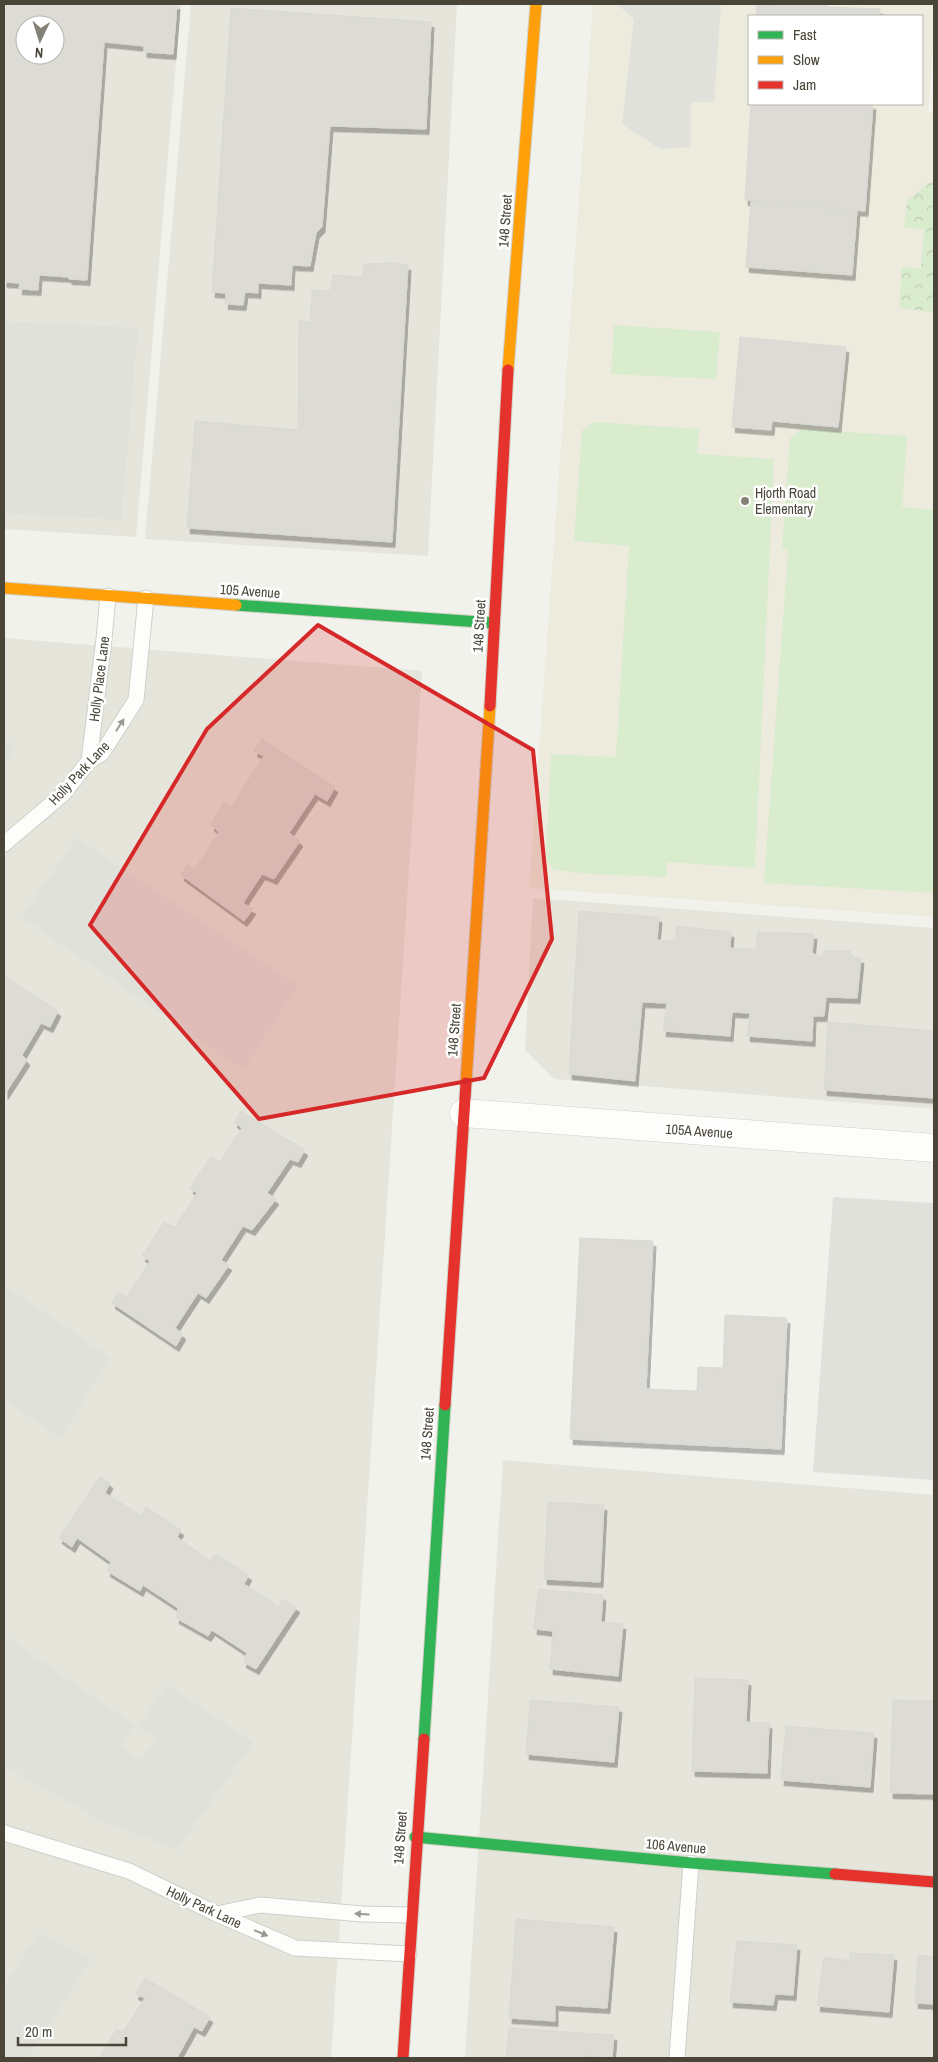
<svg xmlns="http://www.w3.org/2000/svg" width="938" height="2062" font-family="'Archivo Narrow',sans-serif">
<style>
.residential{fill:#e5e5db;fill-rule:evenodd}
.education{fill:#ecebdd;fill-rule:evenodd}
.park{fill:url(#park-crowns)}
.garden{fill:#daecce}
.parking{fill:#e1e1dc}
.building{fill:#dcdbd5;stroke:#dad9d3;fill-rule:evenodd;filter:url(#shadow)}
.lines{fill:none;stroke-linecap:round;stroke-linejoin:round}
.lane-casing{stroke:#d0d0ca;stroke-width:17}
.street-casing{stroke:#d0d0ca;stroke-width:29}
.fast-casing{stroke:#d1d0c4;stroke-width:13}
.slow-casing{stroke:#d1d0c4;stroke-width:13}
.jam-casing{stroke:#d1d0c4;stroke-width:13}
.lane{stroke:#fdfdfc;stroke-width:15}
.street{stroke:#fdfdfc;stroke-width:28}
.fast{stroke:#30b455;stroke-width:11}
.slow{stroke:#ff9f0a;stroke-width:11}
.jam{stroke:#e5322d;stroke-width:11}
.oneway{fill:#9a9890}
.marked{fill:#d62828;fill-opacity:0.2;stroke:#d62828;stroke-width:4;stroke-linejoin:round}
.poi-dot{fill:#848277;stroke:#fff;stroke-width:2}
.labels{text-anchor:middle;stroke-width:5;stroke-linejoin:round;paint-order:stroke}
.street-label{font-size:14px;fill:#494638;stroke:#fff}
.poi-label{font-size:14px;fill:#494638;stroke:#fff;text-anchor:start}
</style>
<defs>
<pattern id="park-crowns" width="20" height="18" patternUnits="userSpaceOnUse" patternTransform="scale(1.25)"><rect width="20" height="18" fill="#daecce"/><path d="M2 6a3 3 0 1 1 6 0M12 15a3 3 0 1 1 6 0" fill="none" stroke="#bdccb2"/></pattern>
<filter id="shadow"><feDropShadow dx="3" dy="5.5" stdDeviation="0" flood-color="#0004"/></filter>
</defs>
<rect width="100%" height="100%" fill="#f2f2ed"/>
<g class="residential">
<path d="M4,4H181L136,537L4,529ZM25,25H55V55H25Z"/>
<polygon points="191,4 457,4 428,556 145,539"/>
<polygon points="4,638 422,671 331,2058 4,2058"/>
<polygon points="533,898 934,928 934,1109 554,1079 525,1050"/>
<polygon points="503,1460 934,1495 934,2058 465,2058"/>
</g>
<path class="education" d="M593,4H934V32L928,113L934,110V917L529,888ZM749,16H922V104H749Z"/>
<polygon class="park" points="928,183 934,183 934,312 899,308 902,267 921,268 924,229 904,228 907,201"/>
<g class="garden">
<polygon points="614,325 720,332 716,379 611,374"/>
<polygon points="594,422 699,429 697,454 774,459 755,868 667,862 666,877 591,874 554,870 546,859 551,754 616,757 629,546 574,541 582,430"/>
<polygon points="802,429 907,436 902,507 934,510 934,893 764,883 788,550 782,549 790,438"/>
</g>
<g class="parking">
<polygon points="617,4 721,4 714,102 691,102 691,147 660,149 622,124 634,19"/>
<polygon points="4,321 138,328 121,520 4,513"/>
<polygon points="4,740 16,748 4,767"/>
<polygon points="76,838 298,986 243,1070 22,917"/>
<polygon points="833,1197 934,1203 934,1480 813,1472"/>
<polygon points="4,1285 109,1357 61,1437 4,1400"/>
<polygon points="4,1635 134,1725 122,1747 141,1761 157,1738 139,1727 166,1685 253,1742 177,1849 102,1821 4,1766"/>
<polygon points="38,1934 91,1958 28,2058 4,2058 4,1986"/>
</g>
<g class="building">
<path d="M4,4H177L173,54L144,52V46L104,42L87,280L69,279V277L39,275L38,290L19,289L20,283L4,282ZM25,25H55V55H25Z"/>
<polygon points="757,4 777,6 777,4 827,4 826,7 880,9 879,16 756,16"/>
<polygon points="231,8 431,22 426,129 330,126 322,227 316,233 310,266 292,265 291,285 258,283 258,293 245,292 243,305 225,304 226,293 212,292"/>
<polygon points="751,104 873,104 865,211 745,200"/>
<polygon points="751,201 857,210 852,275 746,267"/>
<polygon points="394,263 408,265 392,542 187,528 195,421 298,430 299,321 310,322 312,290 330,291 333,275 363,277 364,264"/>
<polygon points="740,337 846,347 838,427 772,421 771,430 732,427"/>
<polygon points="262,739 335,787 327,801 315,794 289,833 300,841 274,879 262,874 243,903 253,909 244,921 181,875 187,865 195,869 219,832 211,825 224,802 231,807 264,756 254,751"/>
<polygon points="579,911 659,917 657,940 676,941 676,926 731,932 730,948 756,949 758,932 814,934 812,953 823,958 824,951 850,951 851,957 861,958 857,998 826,997 824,1016 813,1016 812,1041 747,1036 750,1013 732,1012 730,1036 663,1031 667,1003 642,1002 635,1081 569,1074"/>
<polygon points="4,976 58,1011 50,1027 41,1023 22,1055 27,1060 5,1094"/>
<polygon points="828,1022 934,1031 934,1098 824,1090"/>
<polygon points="241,1111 305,1150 298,1162 290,1159 267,1193 276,1199 252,1230 243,1226 221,1260 229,1265 206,1298 198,1293 175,1328 183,1334 176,1346 112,1303 118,1292 127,1297 150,1261 142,1256 164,1222 175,1227 197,1193 190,1188 211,1156 220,1162 242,1128 234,1122"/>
<polygon points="580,1238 653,1241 646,1389 697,1391 698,1367 723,1368 725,1315 787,1318 781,1449 570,1439"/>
<polygon points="100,1476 110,1483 105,1493 142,1516 146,1507 181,1530 177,1537 210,1561 215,1554 249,1575 244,1584 278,1606 283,1599 297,1607 256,1669 243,1662 247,1653 212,1630 208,1636 176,1618 178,1608 143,1585 140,1591 107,1571 111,1562 77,1538 72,1547 59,1538"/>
<polygon points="548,1502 604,1505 600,1582 544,1579"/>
<polygon points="538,1589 603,1595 601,1622 623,1624 618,1676 550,1669 553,1631 534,1629"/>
<polygon points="695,1678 748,1680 746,1722 769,1723 767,1773 692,1771"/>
<polygon points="530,1700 619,1707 614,1762 526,1754"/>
<polygon points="893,1700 934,1701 934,1794 890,1793"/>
<polygon points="786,1726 874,1733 870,1787 781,1780"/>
<polygon points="516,1919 614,1927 607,2008 555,2005 555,2021 509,2018"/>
<polygon points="737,1941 797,1945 793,1995 775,1994 773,2005 730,2002"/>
<polygon points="850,1953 894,1955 889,2012 817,2006 824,1957 850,1961"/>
<polygon points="918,1955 934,1957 934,2004 915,2003"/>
<polygon points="145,1978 210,2017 202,2031 194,2027 177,2058 99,2058 116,2030 123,2032 145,1998 135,1994"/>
<polygon points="509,2028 614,2035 612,2058 583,2056 583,2058 506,2058"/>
</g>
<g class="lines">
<g class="lane-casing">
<g id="lane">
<polyline points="89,761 104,639 108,596"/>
<polyline points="4,844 63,794 89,761 102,753 136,700 146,598"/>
<polyline points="4,1833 129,1871 217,1914 295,1948 409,1954"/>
<polyline points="217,1914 260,1905 362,1914 411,1915"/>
<polyline points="677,2058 691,1863"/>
</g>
</g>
<g class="street-casing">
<polyline id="street" points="464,1113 934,1148"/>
</g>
<g class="fast-casing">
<g id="fast">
<polyline points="236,605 494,623"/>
<polyline points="424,1739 445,1405"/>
<polyline points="415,1837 691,1863 835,1874"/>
</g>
</g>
<g class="slow-casing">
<g id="slow">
<polyline points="508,370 536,4"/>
<polyline points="4,588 236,605"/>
<polyline points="466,1083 490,706"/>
</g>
</g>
<g class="jam-casing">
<g id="jam">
<polyline points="490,706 508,370"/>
<polyline points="445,1405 466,1083"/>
<polyline points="835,1874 934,1882"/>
<polyline points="403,2058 424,1739"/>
</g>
</g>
<use href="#lane" class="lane"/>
<use href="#street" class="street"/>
<use href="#fast" class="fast"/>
<use href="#slow" class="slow"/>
<use href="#jam" class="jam"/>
</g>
<defs><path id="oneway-solid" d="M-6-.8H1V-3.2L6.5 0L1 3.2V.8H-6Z" transform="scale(1.25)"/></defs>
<g class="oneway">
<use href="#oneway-solid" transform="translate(120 725) rotate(-57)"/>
<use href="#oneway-solid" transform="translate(362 1914) rotate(-177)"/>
<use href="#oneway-solid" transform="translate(261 1933) rotate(23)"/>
</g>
<path class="marked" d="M318,625L533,750L552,939L484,1078L259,1119L90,925L207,729Z"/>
<circle class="poi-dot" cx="745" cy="501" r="5"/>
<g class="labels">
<g class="street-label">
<text transform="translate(505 221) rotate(-86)" y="5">148 Street</text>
<text transform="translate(250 591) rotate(4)" y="5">105 Avenue</text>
<text transform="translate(479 626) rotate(-87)" y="5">148 Street</text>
<text transform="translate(99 679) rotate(-83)" y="5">Holly Place Lane</text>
<text transform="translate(79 773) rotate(-47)" y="5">Holly Park Lane</text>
<text transform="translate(454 1030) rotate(-86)" y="5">148 Street</text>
<text transform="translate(699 1131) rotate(4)" y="5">105A Avenue</text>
<text transform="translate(427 1434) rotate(-86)" y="5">148 Street</text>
<text transform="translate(400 1838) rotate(-86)" y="5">148 Street</text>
<text transform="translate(676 1846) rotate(5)" y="5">106 Avenue</text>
<text transform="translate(204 1907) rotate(25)" y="5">Holly Park Lane</text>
</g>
<g class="poi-label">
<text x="755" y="498">Hjorth Road<tspan x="755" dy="16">Elementary</tspan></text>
</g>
</g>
<rect width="938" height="2062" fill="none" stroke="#494638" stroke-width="10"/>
<rect x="748" y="15" width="175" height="90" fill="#ffffff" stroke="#b6b5af"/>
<rect x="758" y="31" width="25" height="8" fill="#30b455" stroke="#b6b5af"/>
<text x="793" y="40" font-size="15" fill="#494638">Fast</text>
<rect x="758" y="56" width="25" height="8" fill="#ff9f0a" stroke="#b6b5af"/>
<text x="793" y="65" font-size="15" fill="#494638">Slow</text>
<rect x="758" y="81" width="25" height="8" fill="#e5322d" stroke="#b6b5af"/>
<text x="793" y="90" font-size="15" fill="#494638">Jam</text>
<g transform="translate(40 40) rotate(184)"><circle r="24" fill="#ffffff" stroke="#b6b5af"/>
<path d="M0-4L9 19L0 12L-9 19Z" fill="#848277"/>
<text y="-8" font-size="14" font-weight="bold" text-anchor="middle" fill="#494638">N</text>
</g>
<path d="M18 2037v8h108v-8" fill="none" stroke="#494638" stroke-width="2.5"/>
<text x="25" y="2037" font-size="15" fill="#494638" stroke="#ffffff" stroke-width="4" paint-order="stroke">20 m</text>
</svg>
